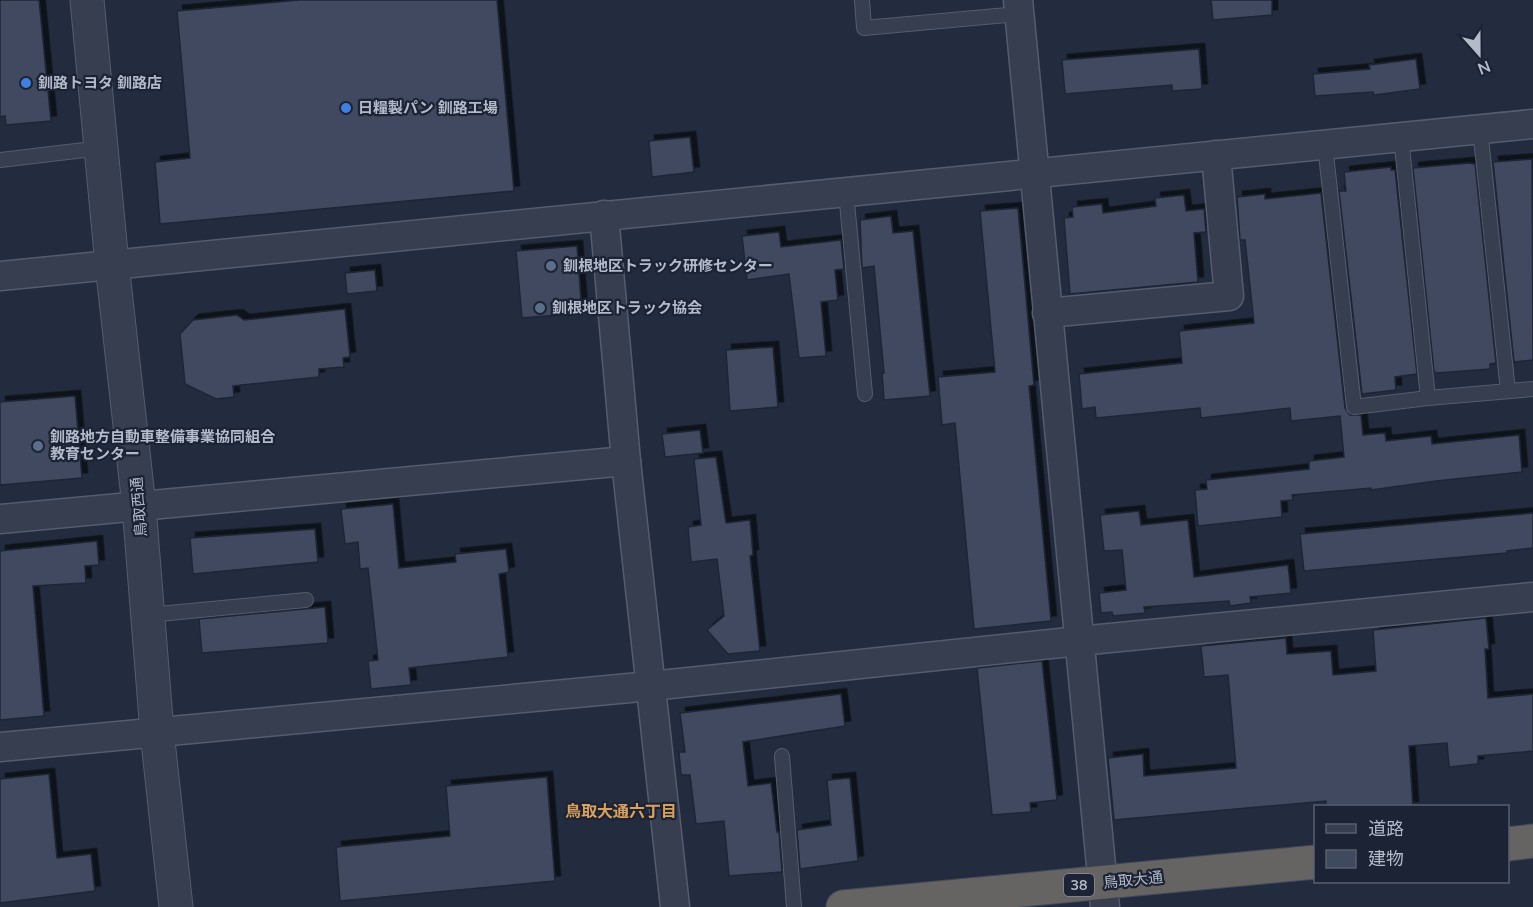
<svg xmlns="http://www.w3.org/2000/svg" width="1533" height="907" font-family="Mulish,'Noto Sans JP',sans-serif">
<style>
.building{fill:#3f4a5e;stroke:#1e2536;stroke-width:1.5;filter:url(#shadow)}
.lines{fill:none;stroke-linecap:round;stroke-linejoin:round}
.service-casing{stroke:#555c6d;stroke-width:16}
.minor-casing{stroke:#555c6d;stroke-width:31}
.tertiary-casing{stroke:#555c6d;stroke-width:35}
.trunk-casing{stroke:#42495a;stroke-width:35}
.service{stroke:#373e4f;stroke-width:14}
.minor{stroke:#373e4f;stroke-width:28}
.tertiary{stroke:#373e4f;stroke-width:33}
.trunk{stroke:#656462;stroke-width:33}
.shop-dot{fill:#3f7fe0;stroke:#1c2334;stroke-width:2}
.service-dot{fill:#5c6f8a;stroke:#1c2334;stroke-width:2}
.labels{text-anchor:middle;stroke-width:4.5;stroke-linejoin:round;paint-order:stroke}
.shield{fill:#1c2334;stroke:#868d9d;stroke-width:1.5}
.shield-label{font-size:14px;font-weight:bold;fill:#b3baca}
.poi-label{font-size:15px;font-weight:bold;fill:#b3baca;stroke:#1c2334;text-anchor:start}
.street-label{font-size:15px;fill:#b3baca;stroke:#1c2334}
.neighbourhood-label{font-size:16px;font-weight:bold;fill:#daa05e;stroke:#1c2334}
</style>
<defs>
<filter id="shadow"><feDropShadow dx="5.5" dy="-5.5" stdDeviation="0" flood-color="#0009"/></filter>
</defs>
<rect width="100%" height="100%" fill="#232c3f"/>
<g class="building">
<polygon points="0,0 39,0 51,121 6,125 5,116 0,117"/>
<polygon points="299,0 497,0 514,191 160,224 155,162 190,158 177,11"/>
<polygon points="1211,0 1272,0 1272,15 1213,20"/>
<polygon points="1199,49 1202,89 1172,91 1172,85 1065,94 1062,60"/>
<polygon points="1416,59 1420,89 1374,95 1373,92 1315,96 1313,74 1370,69 1369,65"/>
<polygon points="690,137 694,172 652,177 649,141"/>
<polygon points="1532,159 1533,360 1514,362 1493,162"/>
<polygon points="1469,163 1475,164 1496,363 1490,364 1490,369 1437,373 1434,372 1413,168"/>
<polygon points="1391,167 1391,170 1395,170 1417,374 1395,377 1396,390 1362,394 1339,191 1346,191 1344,172"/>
<polygon points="1321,193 1345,408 1350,415 1361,415 1363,435 1385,433 1386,441 1431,436 1432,444 1519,435 1522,472 1436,481 1371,490 1371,488 1292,495 1293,500 1281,501 1282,517 1198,526 1195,490 1207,489 1206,480 1309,469 1309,461 1344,457 1340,416 1291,421 1290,408 1201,418 1200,408 1096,418 1095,407 1082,409 1079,374 1182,363 1179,331 1254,323 1245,240 1240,240 1237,197 1265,194 1265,199"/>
<polygon points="1184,195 1186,211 1204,209 1206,232 1194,233 1198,282 1070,294 1064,218 1073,217 1072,207 1102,204 1103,213 1156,206 1155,198"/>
<polygon points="1018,208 1034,385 1029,386 1051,621 974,629 955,423 942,425 938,377 995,372 980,211"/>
<polygon points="891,216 893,233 913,231 930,396 884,400 882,373 884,373 874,266 862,268 860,220"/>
<polygon points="779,232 781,247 841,240 844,269 835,270 838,300 821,302 826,356 799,358 789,274 747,280 742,236"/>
<polygon points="577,246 582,313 522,318 516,251"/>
<polygon points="375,270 377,291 347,294 345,273"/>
<polygon points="345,309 350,357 343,358 344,367 319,369 319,377 233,386 234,397 216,399 185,384 180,334 193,320 237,315 244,320"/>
<polygon points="773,347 778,407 730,411 726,350"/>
<polygon points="75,396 82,478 0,485 0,402"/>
<polygon points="700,430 703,453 665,457 662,434"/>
<polygon points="716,457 726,523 750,520 753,555 750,556 760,651 728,654 707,630 724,616 717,559 691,562 688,527 701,525 694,459"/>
<polygon points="393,504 399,568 456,562 455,554 506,549 509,572 499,574 508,657 409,668 411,685 371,689 368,661 378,660 368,568 360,569 358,542 345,544 341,509"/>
<polygon points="1139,511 1141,525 1188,520 1194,577 1288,565 1291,593 1250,597 1251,603 1230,606 1229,601 1144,607 1145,613 1113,616 1112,612 1101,613 1099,593 1126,590 1122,550 1104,551 1100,515"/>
<polygon points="1533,513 1533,548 1507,551 1507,553 1304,571 1300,534"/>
<polygon points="315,529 318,562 193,574 190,538"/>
<polygon points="97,541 99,565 85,566 86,583 33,586 44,716 0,720 0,551"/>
<polygon points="325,607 328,643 202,653 199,619"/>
<polygon points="1486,618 1489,649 1485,649 1488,698 1533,694 1533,751 1478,756 1478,764 1449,767 1447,743 1409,746 1413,807 1326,807 1326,801 1114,820 1108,758 1143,754 1144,776 1236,768 1228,675 1204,677 1201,646 1286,638 1287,654 1331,651 1333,675 1376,671 1373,630"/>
<polygon points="1042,661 1057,800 1030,803 1031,812 992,815 977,668"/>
<polygon points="841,694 845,726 743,742 748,786 771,783 777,832 779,832 782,872 729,876 724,821 696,824 690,775 681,775 679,752 685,752 680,713"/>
<polygon points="49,774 57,858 91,854 95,891 0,903 0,779"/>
<polygon points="547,777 555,881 340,901 336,847 450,836 446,786"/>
<polygon points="850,778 858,861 800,869 797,830 831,825 827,780"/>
</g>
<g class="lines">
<g class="service-casing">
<g id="service">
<polyline points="862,0 864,28 1019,14"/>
<polyline points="1480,129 1508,391"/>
<polyline points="1401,137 1428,398 1533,389"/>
<polyline points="1325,145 1354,407 1428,398"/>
<polyline points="0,160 101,148"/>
<polyline points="846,192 865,394"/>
<polyline points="148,615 306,600"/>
<polyline points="782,756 794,907"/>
</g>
</g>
<g class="minor-casing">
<g id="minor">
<polyline points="1018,0 1105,907"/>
<polyline points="604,215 626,461 675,907"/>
<polyline points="0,276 1533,124"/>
<polyline points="1047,313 1229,296 1216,155"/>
<polyline points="0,519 626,461"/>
<polyline points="0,747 651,686 1079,641 1533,597"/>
</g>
</g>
<g class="tertiary-casing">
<polyline id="tertiary" points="87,0 112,264 139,506 157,732 176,907"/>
</g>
<g class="trunk-casing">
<g id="trunk">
<polyline points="1508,844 1533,841"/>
<polyline points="843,907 1316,862"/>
</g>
</g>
<use href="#service" class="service"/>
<use href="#minor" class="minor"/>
<use href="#tertiary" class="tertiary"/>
<use href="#trunk" class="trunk"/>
</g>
<g class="shop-dot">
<circle cx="26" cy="83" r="6"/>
<circle cx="346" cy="108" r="6"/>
</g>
<g class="service-dot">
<circle cx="551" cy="266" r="6"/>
<circle cx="540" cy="308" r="6"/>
<circle cx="38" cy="446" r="6"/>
</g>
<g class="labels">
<rect class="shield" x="1064" y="874" width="30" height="22" rx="4.5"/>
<g class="shield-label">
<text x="1079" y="890">38</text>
</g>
<g class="poi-label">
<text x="38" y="88">釧路トヨタ 釧路店</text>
<text x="358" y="113">日糧製パン 釧路工場</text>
<text x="563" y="271">釧根地区トラック研修センター</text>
<text x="552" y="313">釧根地区トラック協会</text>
<text x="50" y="442">釧路地方自動車整備事業協同組合<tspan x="50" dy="17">教育センター</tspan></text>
</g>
<g class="street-label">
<text transform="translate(139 507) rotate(-95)" y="5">鳥取西通</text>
<text transform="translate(1133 880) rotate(-6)" y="5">鳥取大通</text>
</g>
<g class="neighbourhood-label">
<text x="621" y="817">鳥取大通六丁目</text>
</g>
</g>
<rect x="1314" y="805" width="195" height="78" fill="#1c2334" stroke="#585f70" stroke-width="1.5"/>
<rect x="1326" y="824" width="30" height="9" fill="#373e4f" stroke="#585f70" stroke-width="1.5"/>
<text x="1368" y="835" font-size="18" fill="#b3baca">道路</text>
<rect x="1326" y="850" width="30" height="18" fill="#3f4a5e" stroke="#585f70" stroke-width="1.5"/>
<text x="1368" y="865" font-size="18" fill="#b3baca">建物</text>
<g transform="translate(1479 54) rotate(159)" stroke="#1c2334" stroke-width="4.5" paint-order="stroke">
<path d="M0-4.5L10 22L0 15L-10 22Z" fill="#b3baca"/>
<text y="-9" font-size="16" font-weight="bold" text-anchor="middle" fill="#b3baca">N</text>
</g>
</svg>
